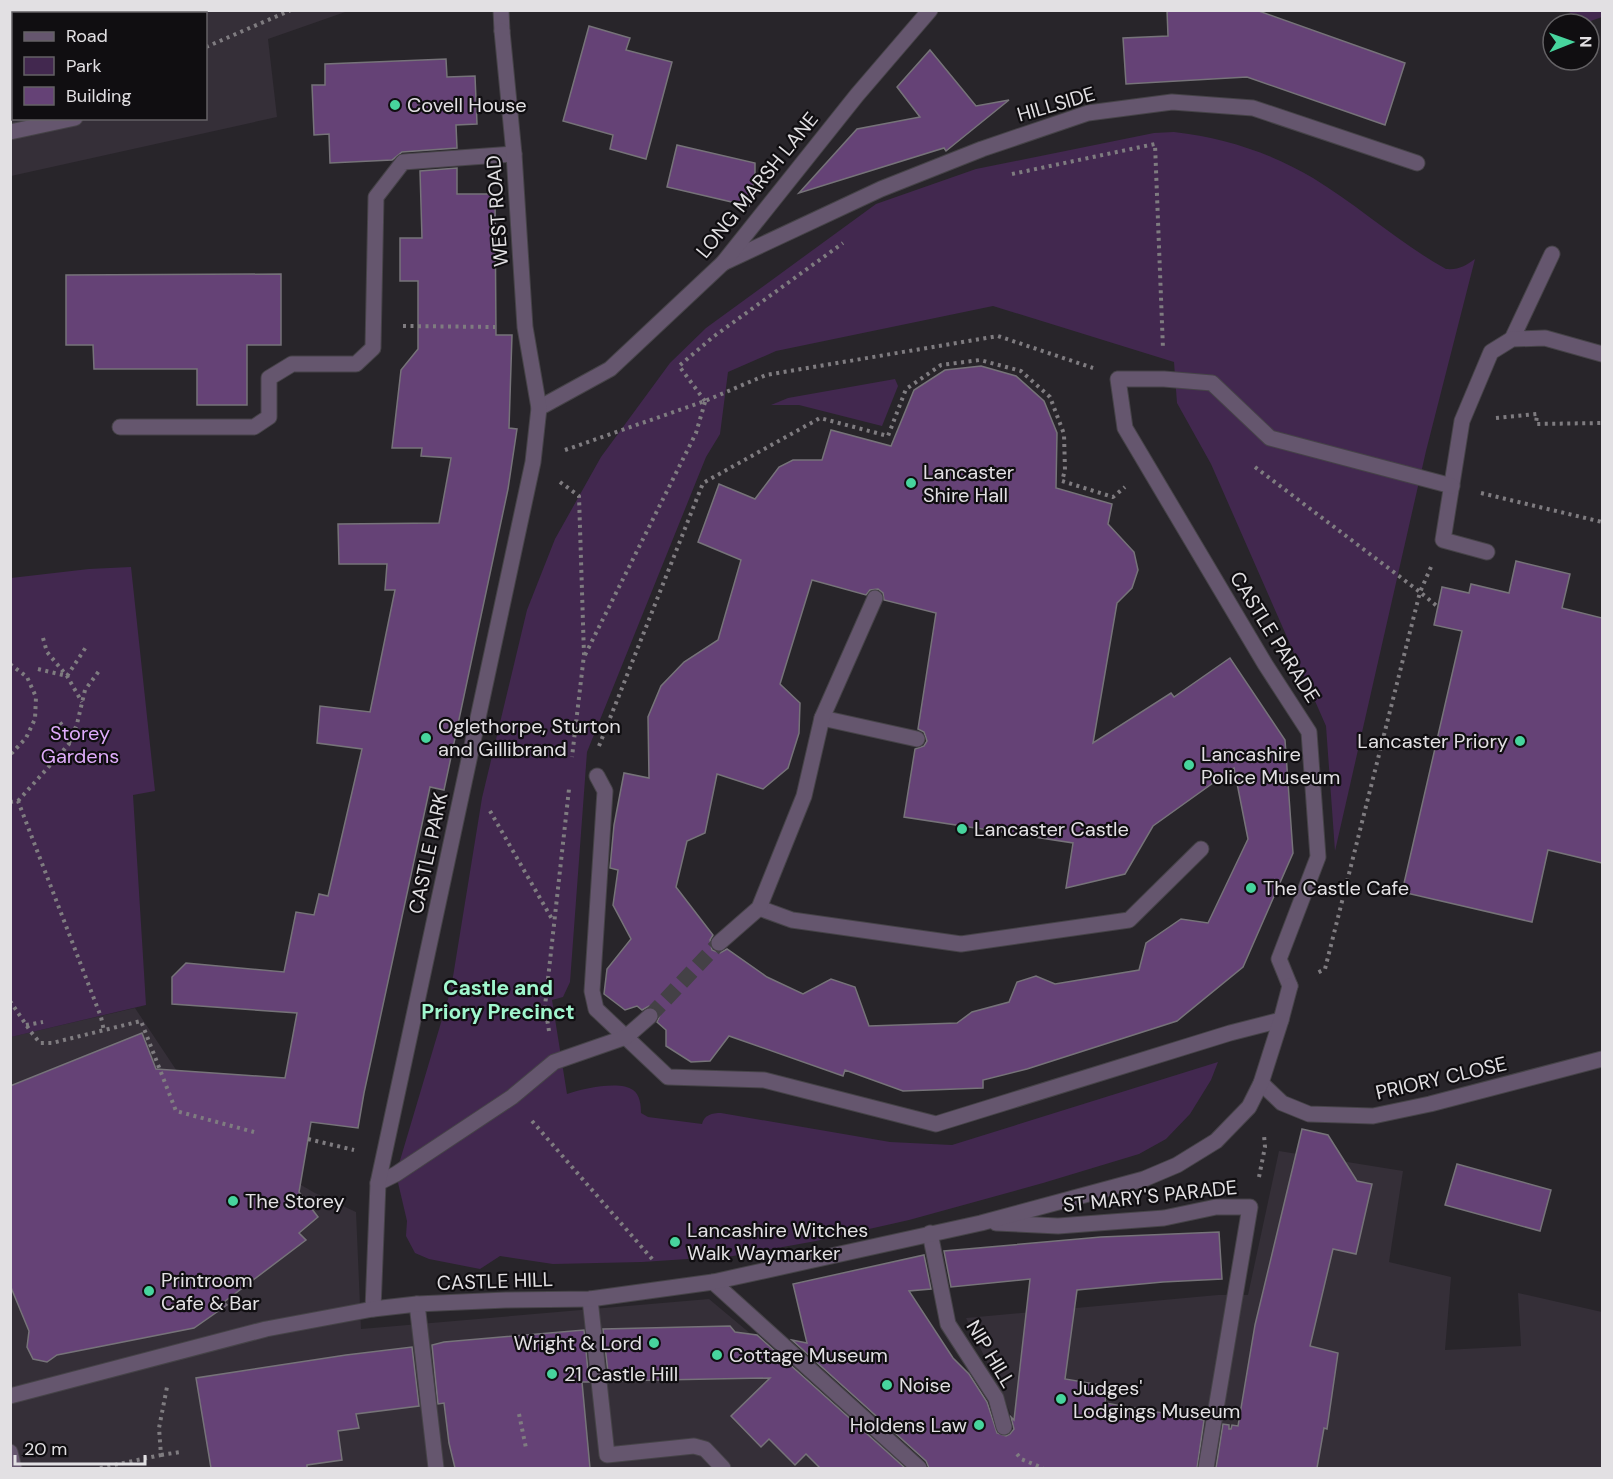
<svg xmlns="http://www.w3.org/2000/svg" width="1613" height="1479" font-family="'DM Sans',sans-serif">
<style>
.built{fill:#352f38;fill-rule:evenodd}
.green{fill:#42284f}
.building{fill:#654276;stroke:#767379;stroke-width:1.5;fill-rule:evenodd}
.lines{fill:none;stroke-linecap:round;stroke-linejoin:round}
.pedestrian-tunnel{stroke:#444146;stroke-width:15;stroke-dasharray:15 8;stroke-linecap:butt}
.service-casing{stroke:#464348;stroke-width:17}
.pedestrian-casing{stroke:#464348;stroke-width:17}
.minor-casing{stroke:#464348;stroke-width:17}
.tertiary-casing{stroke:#464348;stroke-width:17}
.path{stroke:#7f7c80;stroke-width:4;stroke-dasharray:3 4.5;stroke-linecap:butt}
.service{stroke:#65566e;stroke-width:15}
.pedestrian{stroke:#65566e;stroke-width:15}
.minor{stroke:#65566e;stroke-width:15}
.tertiary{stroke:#65566e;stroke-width:15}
.poi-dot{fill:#47d49d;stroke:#100e11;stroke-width:2}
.labels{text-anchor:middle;stroke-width:4.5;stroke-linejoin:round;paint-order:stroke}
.street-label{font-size:20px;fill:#e2e0e3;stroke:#100e11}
.poi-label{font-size:20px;fill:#e2e0e3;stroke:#100e11;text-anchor:start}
.park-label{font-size:20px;fill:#dfacfb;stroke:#100e11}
.neighbourhood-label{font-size:21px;font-weight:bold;fill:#a0f6ce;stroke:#100e11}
</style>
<rect width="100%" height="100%" fill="#28252a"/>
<g class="built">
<path d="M11,11H348L268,39L277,117L11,176ZM14,14H206V118H14Z"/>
<polygon points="135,1008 254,1187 289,1178 315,1193 356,1212 361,1329 709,1299 911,1468 11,1468 10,1037"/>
<polygon points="1279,1151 1403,1171 1389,1262 1451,1277 1445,1350 1521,1346 1518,1293 1602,1312 1602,1468 1032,1468 1004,1398 966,1318 1218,1295 1248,1295"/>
</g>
<g class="green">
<polygon points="1568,11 1602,11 1602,17 1582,24"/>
<path d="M1174,132C1224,138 1269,152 1313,178C1359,206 1399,243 1446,269C1459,270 1465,266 1475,259L1426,451L1335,851L1326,726L1211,464L1177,403L1174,362L993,306L776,351L728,372L720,434L706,457L587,752L570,982L563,997L552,1000L567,1094C581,1089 620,1080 633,1090C640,1095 641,1105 641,1113L648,1117L702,1124C704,1115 712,1113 721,1113L890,1142L952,1145L1218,1062L1211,1080L1190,1114L1166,1139L1139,1154L1043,1183L909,1220L816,1241L733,1256L642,1262L553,1264L500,1256L480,1269L429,1259L415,1253L406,1236L407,1221L396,1174L451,989L482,798L527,610L555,539L601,457L670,363L706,328L876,204L976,169L1154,133Z"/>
<polygon points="895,379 898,386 882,426 799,405 771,405 788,398"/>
<polygon points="131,567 155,791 133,795 146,1005 11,1037 11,578 89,569"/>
</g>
<g class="building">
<polygon points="1167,10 1256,10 1405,63 1385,125 1247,77 1126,84 1123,38 1168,36"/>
<polygon points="589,26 630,38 626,50 672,62 646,159 610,149 613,135 563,121"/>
<polygon points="930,50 976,106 1009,100 946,151 944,148 799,193 857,129 920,117 897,87"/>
<polygon points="446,59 447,77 475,76 477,124 456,125 457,148 402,152 392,160 330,163 329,134 314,135 312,85 325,85 325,64"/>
<polygon points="677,145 755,163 755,177 749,206 667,187"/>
<polygon points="457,168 457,194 495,194 496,335 512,335 509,428 517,429 508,489 444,790 430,787 364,1093 358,1128 311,1122 299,1192 318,1217 299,1233 306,1240 224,1302 227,1305 194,1328 57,1355 47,1362 33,1359 27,1347 29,1331 10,1285 10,1086 142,1033 156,1069 285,1078 297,1013 172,1004 172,977 186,963 284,972 296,912 314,915 319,894 328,896 362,749 317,743 320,706 370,712 395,590 385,590 387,564 339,564 338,524 439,523 451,458 421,456 422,448 392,448 401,370 418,349 418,281 400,281 400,238 422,238 420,171"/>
<polygon points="281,274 281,345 247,345 247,405 197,405 197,369 94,369 93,345 66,345 66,275"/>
<path d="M981,366L1016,376L1044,401L1057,433L1056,488L1112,504L1108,524L1134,552L1138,570L1132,588L1117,603L1093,743L1171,693L1174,697L1230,658L1285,740L1293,853L1243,967L1177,1021L1027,1069L983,1080V1088L903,1091L845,1070L843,1076L729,1036L710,1061L691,1062L666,1046V1030L657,1022L660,1015L657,1009L649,1006L642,1010L637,1006L625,1010L604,994L607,969L631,939L613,905L618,870L610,868L614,825L624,773L649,778L648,717L661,686L684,662L718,640L741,560L698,542L719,484L755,499L779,467L793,460H822L831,430L891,446L914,390L945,370ZM812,580L866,595L870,590L878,589L883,593L884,600L936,613L918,729L924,732L927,741L924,746L915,749L904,817L1073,843L1066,888L1125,874L1153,826L1234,768L1248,839L1208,923L1181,919L1146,943L1139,970L1055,984L1036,976L1017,982L1009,1002L972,1012L957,1023L869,1026L855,987L831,979L803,994L767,977L727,949L720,953L712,950L710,940L713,935L676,887L687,841L705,833L717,774L763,789L788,768L799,733L800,703L780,684Z"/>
<polygon points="1516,561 1570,574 1562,608 1602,618 1602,863 1548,850 1532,922 1402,892 1462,631 1434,625 1442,587 1469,593 1471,584 1509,593"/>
<polygon points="1302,1129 1328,1135 1357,1181 1372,1184 1356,1254 1333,1249 1310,1346 1338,1353 1327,1429 1324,1428 1317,1468 1216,1468 1223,1424 1229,1425 1229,1429 1231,1429 1232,1425 1238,1426 1255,1325"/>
<polygon points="1457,1164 1551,1190 1540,1231 1445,1205"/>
<polygon points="1219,1232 1222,1279 1163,1282 1077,1290 1065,1379 1107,1386 1105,1403 1204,1420 1197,1468 929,1468 926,1461 792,1340 807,1343 793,1284 924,1255 931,1289 909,1291 953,1358 969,1374 987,1402 997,1433 1006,1436 1010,1434 1014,1429 1011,1417 1014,1420 1030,1279 951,1287 944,1251 1101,1237"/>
<polygon points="730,1326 735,1332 757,1335 905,1468 820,1468 806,1454 795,1465 769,1439 761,1447 731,1416 770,1378 609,1381 603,1329"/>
<polygon points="584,1330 589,1382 582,1382 590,1468 455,1468 449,1443 444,1403 438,1404 432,1345 444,1342"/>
<polygon points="412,1347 419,1406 356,1414 359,1428 338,1431 342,1460 307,1465 307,1468 211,1468 196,1378 346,1355"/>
</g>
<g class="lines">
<polyline class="pedestrian-tunnel" points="650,1016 719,943"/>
<g class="service-casing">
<g id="service">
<polyline points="10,132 75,118"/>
<polyline points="723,263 881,189 982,149 1088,113 1172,102 1253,108 1417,163"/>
<polyline points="1512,339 1552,254"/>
<polyline points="120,427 254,427 269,417 269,378 292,364 356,364 373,348 376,197 403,162 514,154"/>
<polyline points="1487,552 1443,540 1462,421 1491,352 1512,339 1545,338 1602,354"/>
<polyline points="597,776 605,791 592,991 596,1009 668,1077 764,1080 936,1124 1230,1033 1281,1020"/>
<polyline points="1290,986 1279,959 1318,857 1309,732 1265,664 1125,428 1118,379 1164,379 1212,383 1270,438 1452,486"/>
<polyline points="1261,1083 1282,1103 1309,1114 1373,1116 1430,1104 1602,1059"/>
<polyline points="378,1183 396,1174 512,1097 554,1062 626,1037 650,1016"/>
<polyline points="930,1233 948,1324 996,1398 1004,1427"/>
<polyline points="417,1304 436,1468"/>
</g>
</g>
<g class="pedestrian-casing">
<g id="pedestrian">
<polyline points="501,10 502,31"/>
<polyline points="822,718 917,739"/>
<polyline points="759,908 792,920 961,944 1129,920 1201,849"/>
<polyline points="719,943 759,908 804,796 822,718 875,598"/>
</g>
</g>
<g class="minor-casing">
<g id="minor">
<polyline points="539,408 610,369 723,263 857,95 930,10"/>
<polyline points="996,1223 1058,1226 1164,1218 1216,1207 1250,1207 1206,1468"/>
<polyline points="713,1282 919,1468"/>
<polyline points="590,1299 607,1455 694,1446 705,1449 723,1468"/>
<polyline points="373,1309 378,1183 533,462 539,408 525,327 514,154 502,31"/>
<polyline points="10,1396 266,1329 373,1309 417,1304 506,1300 590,1299 713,1282 981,1223 1144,1179 1177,1165 1216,1141 1249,1107 1261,1083 1281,1020 1290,986"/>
</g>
</g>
<g class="tertiary-casing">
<polyline id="tertiary" points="10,1452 14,1468"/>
</g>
<g class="path">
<polyline points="118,10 119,14"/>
<polyline points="206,47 291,10"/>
<polyline points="1012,174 1155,144 1163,349"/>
<polyline points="403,326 495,327"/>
<polyline points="705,401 679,366 713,337 843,243"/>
<polyline points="1496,418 1537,414 1536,424 1602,423"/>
<polyline points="565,450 705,401 766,375 998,336 1093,368"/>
<polyline points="1255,467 1420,592 1325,969 1317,973"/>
<polyline points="560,482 579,496 584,655 572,757"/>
<polyline points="1481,493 1602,522"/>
<polyline points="1431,567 1420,592 1438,607"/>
<polyline points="43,638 47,652 67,676 82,702"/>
<polyline points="585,655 696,433 705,402"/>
<polyline points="10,664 27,677 36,697 35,719 26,738 10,755"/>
<polyline points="38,669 67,676 86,647"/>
<polyline points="69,743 77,724 85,690 99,671"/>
<polyline points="599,746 703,483 820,418 888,436 906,389 941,365 980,360 1021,371 1050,397 1064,434 1065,470 1062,481 1113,497 1125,487"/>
<polyline points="18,801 69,744 66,730 58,720"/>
<polyline points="10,802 18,801 101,1017 104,1031"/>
<polyline points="490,811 552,919"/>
<polyline points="10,1001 31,1032 40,1043 52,1043 141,1021 176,1111 254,1132"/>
<polyline points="26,1025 43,1022"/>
<polyline points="549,1031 545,1006 569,789"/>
<polyline points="532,1121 653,1260"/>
<polyline points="308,1139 354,1150"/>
<polyline points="1259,1177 1265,1147 1264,1135"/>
<polyline points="519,1414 526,1448"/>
<polyline points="1017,1454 1021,1459 1043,1468"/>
<polyline points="161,1455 180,1452"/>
<polyline points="100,1468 161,1455 159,1428 167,1387"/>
</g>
<use href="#service" class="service"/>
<use href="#pedestrian" class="pedestrian"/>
<use href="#minor" class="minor"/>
<use href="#tertiary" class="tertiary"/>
</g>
<g class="poi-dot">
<circle cx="395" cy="105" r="6"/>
<circle cx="911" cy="483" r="6"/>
<circle cx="426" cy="738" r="6"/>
<circle cx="1520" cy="741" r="6"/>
<circle cx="1189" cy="765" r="6"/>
<circle cx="962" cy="829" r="6"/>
<circle cx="1251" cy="888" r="6"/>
<circle cx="233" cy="1201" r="6"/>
<circle cx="675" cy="1242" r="6"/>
<circle cx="149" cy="1291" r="6"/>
<circle cx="654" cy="1343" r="6"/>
<circle cx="717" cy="1355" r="6"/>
<circle cx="552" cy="1374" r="6"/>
<circle cx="887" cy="1385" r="6"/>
<circle cx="1061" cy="1399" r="6"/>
<circle cx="979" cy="1425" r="6"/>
</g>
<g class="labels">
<g class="street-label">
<text transform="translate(1056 104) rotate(-16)" y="7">HILLSIDE</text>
<text transform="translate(757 185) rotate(-51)" y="7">LONG MARSH LANE</text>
<text transform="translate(497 211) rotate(-94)" y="7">WEST ROAD</text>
<text transform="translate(1275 637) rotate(58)" y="7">CASTLE PARADE</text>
<text transform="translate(428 853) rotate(-78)" y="7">CASTLE PARK</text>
<text transform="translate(1441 1078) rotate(-13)" y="7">PRIORY CLOSE</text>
<text transform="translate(1150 1196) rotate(-6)" y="7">ST MARY'S PARADE</text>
<text transform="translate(495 1281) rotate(-2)" y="7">CASTLE HILL</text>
<text transform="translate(991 1354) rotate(59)" y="7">NIP HILL</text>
</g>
<g class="poi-label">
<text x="407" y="112">Covell House</text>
<text x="923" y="479">Lancaster<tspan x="923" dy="23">Shire Hall</tspan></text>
<text x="438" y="733">Oglethorpe, Sturton<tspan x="438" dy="23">and Gillibrand</tspan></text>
<text x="1508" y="748" text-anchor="end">Lancaster Priory</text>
<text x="1201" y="761">Lancashire<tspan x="1201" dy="23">Police Museum</tspan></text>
<text x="974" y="836">Lancaster Castle</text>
<text x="1263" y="895">The Castle Cafe</text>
<text x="245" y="1208">The Storey</text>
<text x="687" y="1237">Lancashire Witches<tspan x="687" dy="23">Walk Waymarker</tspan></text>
<text x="161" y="1287">Printroom<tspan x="161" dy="23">Cafe &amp; Bar</tspan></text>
<text x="642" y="1350" text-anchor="end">Wright &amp; Lord</text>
<text x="729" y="1362">Cottage Museum</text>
<text x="564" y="1381">21 Castle Hill</text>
<text x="899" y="1392">Noise</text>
<text x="1073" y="1395">Judges'<tspan x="1073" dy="23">Lodgings Museum</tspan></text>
<text x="967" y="1432" text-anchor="end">Holdens Law</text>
</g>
<g class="park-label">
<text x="80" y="740">Storey<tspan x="80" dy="23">Gardens</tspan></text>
</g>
<g class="neighbourhood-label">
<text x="498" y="995">Castle and<tspan x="498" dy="24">Priory Precinct</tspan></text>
</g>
</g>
<rect width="1613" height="1479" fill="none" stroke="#e2e0e3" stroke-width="24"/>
<rect x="12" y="12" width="195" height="108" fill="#100e11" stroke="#646265" stroke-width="1.5"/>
<rect x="24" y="32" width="30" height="9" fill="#65566e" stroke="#646265" stroke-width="1.5"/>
<text x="66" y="42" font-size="18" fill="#e2e0e3">Road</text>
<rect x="24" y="57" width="30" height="18" fill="#42284f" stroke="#646265" stroke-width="1.5"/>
<text x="66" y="72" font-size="18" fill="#e2e0e3">Park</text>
<rect x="24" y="87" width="30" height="18" fill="#654276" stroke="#646265" stroke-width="1.5"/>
<text x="66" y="102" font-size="18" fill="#e2e0e3">Building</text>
<g transform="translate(1571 42) rotate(89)"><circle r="28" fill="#100e11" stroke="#646265" stroke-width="1.5"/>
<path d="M0-4.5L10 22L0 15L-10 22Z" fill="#47d49d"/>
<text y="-9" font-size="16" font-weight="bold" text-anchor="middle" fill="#e2e0e3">N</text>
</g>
<path d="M15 1455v9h130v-9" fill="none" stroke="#e2e0e3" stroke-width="3"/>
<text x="24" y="1455" font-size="18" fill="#e2e0e3" stroke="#100e11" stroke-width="4.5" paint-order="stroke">20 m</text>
</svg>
